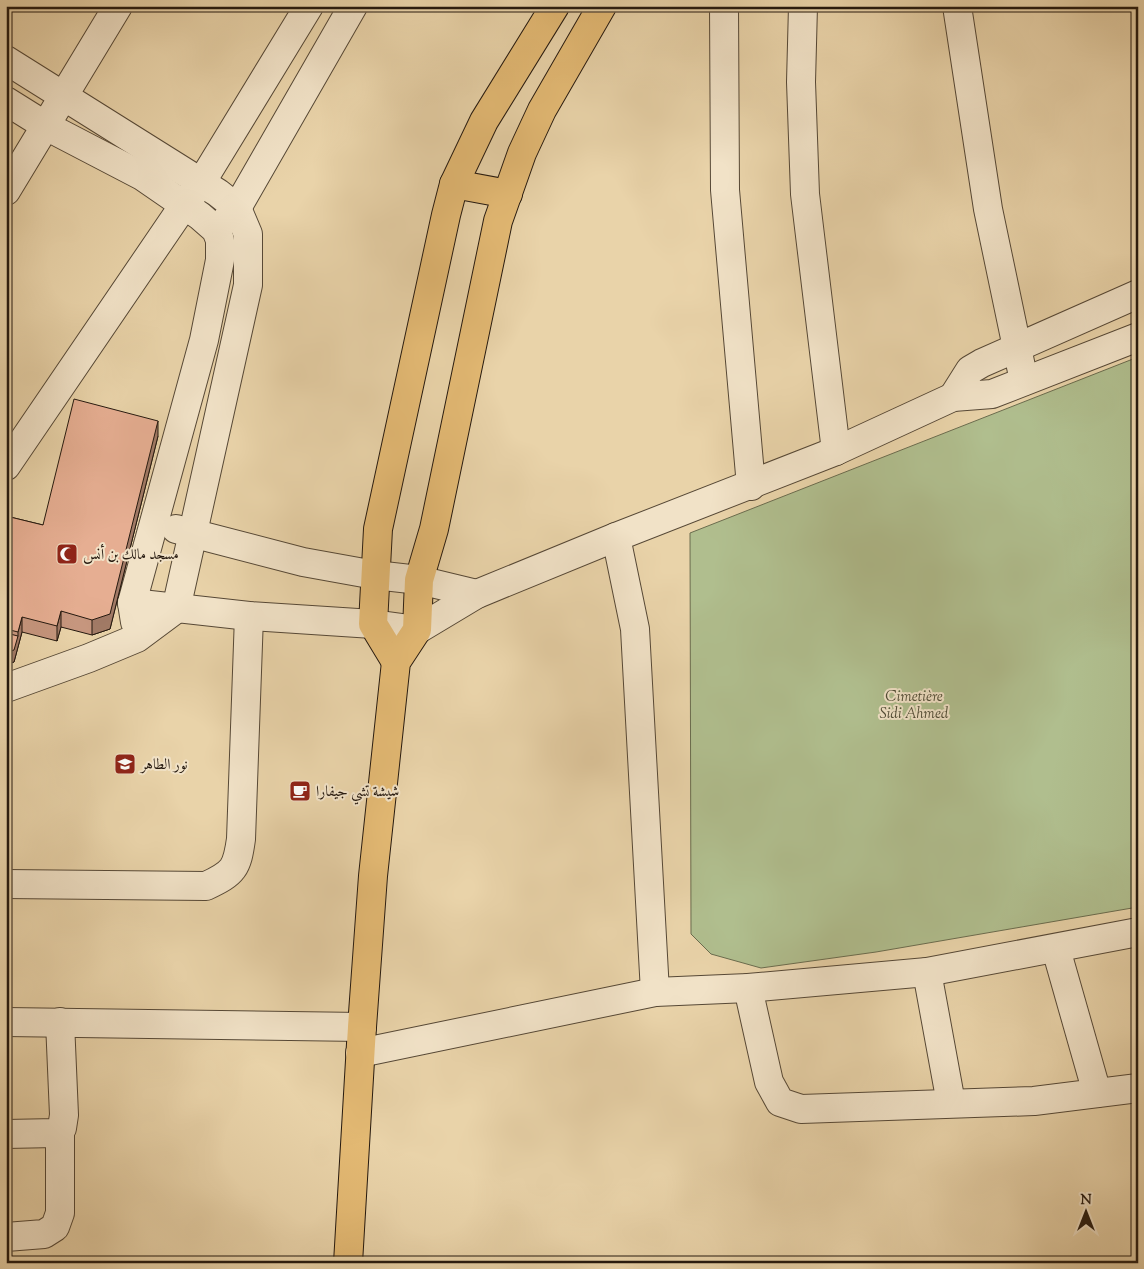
<svg xmlns="http://www.w3.org/2000/svg" width="1144" height="1269" font-family="'Sorts Mill Goudy',Amiri,serif">
<style>
.green{fill:#b0be8e;stroke:#6a6c4e}
.lines{fill:none;stroke-linecap:round;stroke-linejoin:round}
.minor-casing{stroke:#564836;stroke-width:30}
.major-casing{stroke:#25190f;stroke-width:30}
.minor{stroke:#f1e2c7;stroke-width:28}
.major{stroke:#e4ba74;stroke-width:28}
.wall{fill:#c6967e;stroke:#25190f}
.shaded-wall{fill:#a17a66;stroke:#25190f}
.building{fill:#e6ae92;stroke:#25190f}
.labels{text-anchor:middle;stroke-width:4;stroke-linejoin:round;paint-order:stroke}
.poi-label{font-size:15px;fill:#25190f;stroke:#f1e2c7;text-anchor:start}
.park-label{font-size:15px;font-style:italic;fill:#4f4b35;stroke:#f1e2c7}
</style>
<rect width="100%" height="100%" fill="#e9d3a9"/>
<filter id="stains"><feTurbulence type="fractalNoise" baseFrequency=".004" numOctaves="4"/><feColorMatrix values="0 0 0 0 .2 0 0 0 0 .09 0 0 0 0 .02 0 0 0 .5 -.17"/></filter>
<radialGradient id="worn" r=".72"><stop offset=".6" stop-color="#630" stop-opacity="0"/><stop offset="1" stop-color="#630" stop-opacity=".3"/></radialGradient>
<polygon class="green" points="1138,357 1138,907 876,952 761,968 711,954 691,934 690,533"/>
<g class="lines">
<g class="minor-casing">
<g id="minor">
<polyline points="724,6 725,190 751,486"/>
<polyline points="803,6 801,82 805,194 836,451"/>
<polyline points="957,6 988,209 1024,381"/>
<polyline points="6,60 218,193 237,208 248,234 248,285 176,609 137,638 89,658 6,688"/>
<polyline points="6,101 46,126 142,176 200,216 216,230 220,240 220,260 204,340 132,603 135,622"/>
<polyline points="6,191 118,6"/>
<polyline points="226,220 237,208 353,6"/>
<polyline points="953,397 970,370 982,363 1138,294"/>
<polyline points="6,466 184,205 201,183 309,6"/>
<polyline points="176,529 303,562 375,575 419,580 477,594"/>
<polyline points="616,537 635,629 655,992"/>
<polyline points="132,603 249,616 373,624 417,630 477,594 616,537 836,451 953,397 992,394 1138,337"/>
<path d="M6,884L206,886C234,873 237,868 241,839L249,616"/>
<polyline points="1056,949 1097,1093"/>
<polyline points="927,972 951,1103"/>
<polyline points="748,988 769,1082 780,1102 801,1109 1034,1101 1138,1088"/>
<polyline points="6,1022 362,1027"/>
<polyline points="360,1053 655,992 748,988 927,972 1138,932"/>
<polyline points="6,1134 56,1133 62,1128 64,1115 60,1022"/>
<polyline points="6,1237 44,1234 55,1227 60,1213 60,1131"/>
</g>
</g>
<g class="major-casing">
<g id="major">
<polyline points="454,184 508,194"/>
<polyline points="396,662 373,624 378,529 446,215 454,184 484,121 555,6"/>
<polyline points="348,1263 362,1027 373,876 396,662 417,630 419,580 434,529 498,221 522,153 542,110 602,6"/>
</g>
</g>
<use href="#minor" class="minor"/>
<use href="#major" class="major"/>
</g>
<polygon class="wall" points="158,436 110,629 92,635 61,627 57,641 22,632 14,662 6,665 6,516 43,525"/>
<g class="shaded-wall">
<polygon points="158,421 158,436 110,629 92,635 92,620"/>
<polygon points="61,611 61,627 57,641 57,626"/>
<polygon points="22,617 22,632 14,662 6,665 6,653 18,636 18,632"/>
</g>
<g class="building">
<polygon points="74,399 158,421 110,614 92,620 61,611 57,626 22,617 18,632 6,629 6,516 43,525"/>
<polygon points="6,633 18,636 14,650 6,653"/>
</g>
<defs>
<g id="mosque-square" transform="scale(1.125)"><rect x="-9" y="-9" width="18" height="18" rx="4" fill="#8f2418" stroke="#f1e2c7"/><path d="M3.5-4.9A6 6 0 1 0 3.5 4.9A5 5 0 1 1 3.5-4.9Z" fill="#fff"/></g>
<g id="school-square" transform="scale(1.125)"><rect x="-9" y="-9" width="18" height="18" rx="4" fill="#8f2418" stroke="#f1e2c7"/><path d="M0-5L7-2L0 1L-7-2ZM-4 1L0 2.5L4 1V4Q0 6-4 4Z" fill="#fff"/></g>
<g id="cafe-square" transform="scale(1.125)"><rect x="-9" y="-9" width="18" height="18" rx="4" fill="#8f2418" stroke="#f1e2c7"/><path d="M-5.5-4.5H6V0H3Q3 3.5 0 3.5H-2.5Q-5.5 3.5-5.5 0ZM3-3.2v2h1.7v-2ZM-6 4.5H4V6H-6Z" fill="#fff"/></g>
</defs>
<g fill-rule="evenodd">
<use href="#mosque-square" x="67" y="554"/>
<use href="#school-square" x="125" y="764"/>
<use href="#cafe-square" x="300" y="791"/>
</g>
<g class="labels">
<g class="poi-label">
<text x="83" y="559">مسجد مالك بن أنس</text>
<text x="141" y="769">نور الطاهر</text>
<text x="316" y="796">شيشة تشي جيفارا</text>
</g>
<g class="park-label">
<text x="914" y="701">Cimetière<tspan x="914" dy="17">Sidi Ahmed</tspan></text>
</g>
</g>
<rect width="1144" height="1269" fill="none" stroke="#e9d3a9" stroke-width="25"/>
<rect x="8" y="8" width="1129" height="1254" fill="none" stroke="#25190f" stroke-width="2.5"/>
<rect x="12" y="12" width="1119" height="1244" fill="none" stroke="#25190f"/>
<g transform="translate(1086 1212)" stroke="#f1e2c7" stroke-width="4" paint-order="stroke">
<path d="M0-4L9 19L0 12L-9 19Z" fill="#25190f"/>
<text y="-8" font-size="14" font-weight="bold" text-anchor="middle" fill="#25190f">N</text>
</g>
<rect width="100%" height="100%" filter="url(#stains)"/>
<rect width="100%" height="100%" fill="url(#worn)"/>
</svg>
